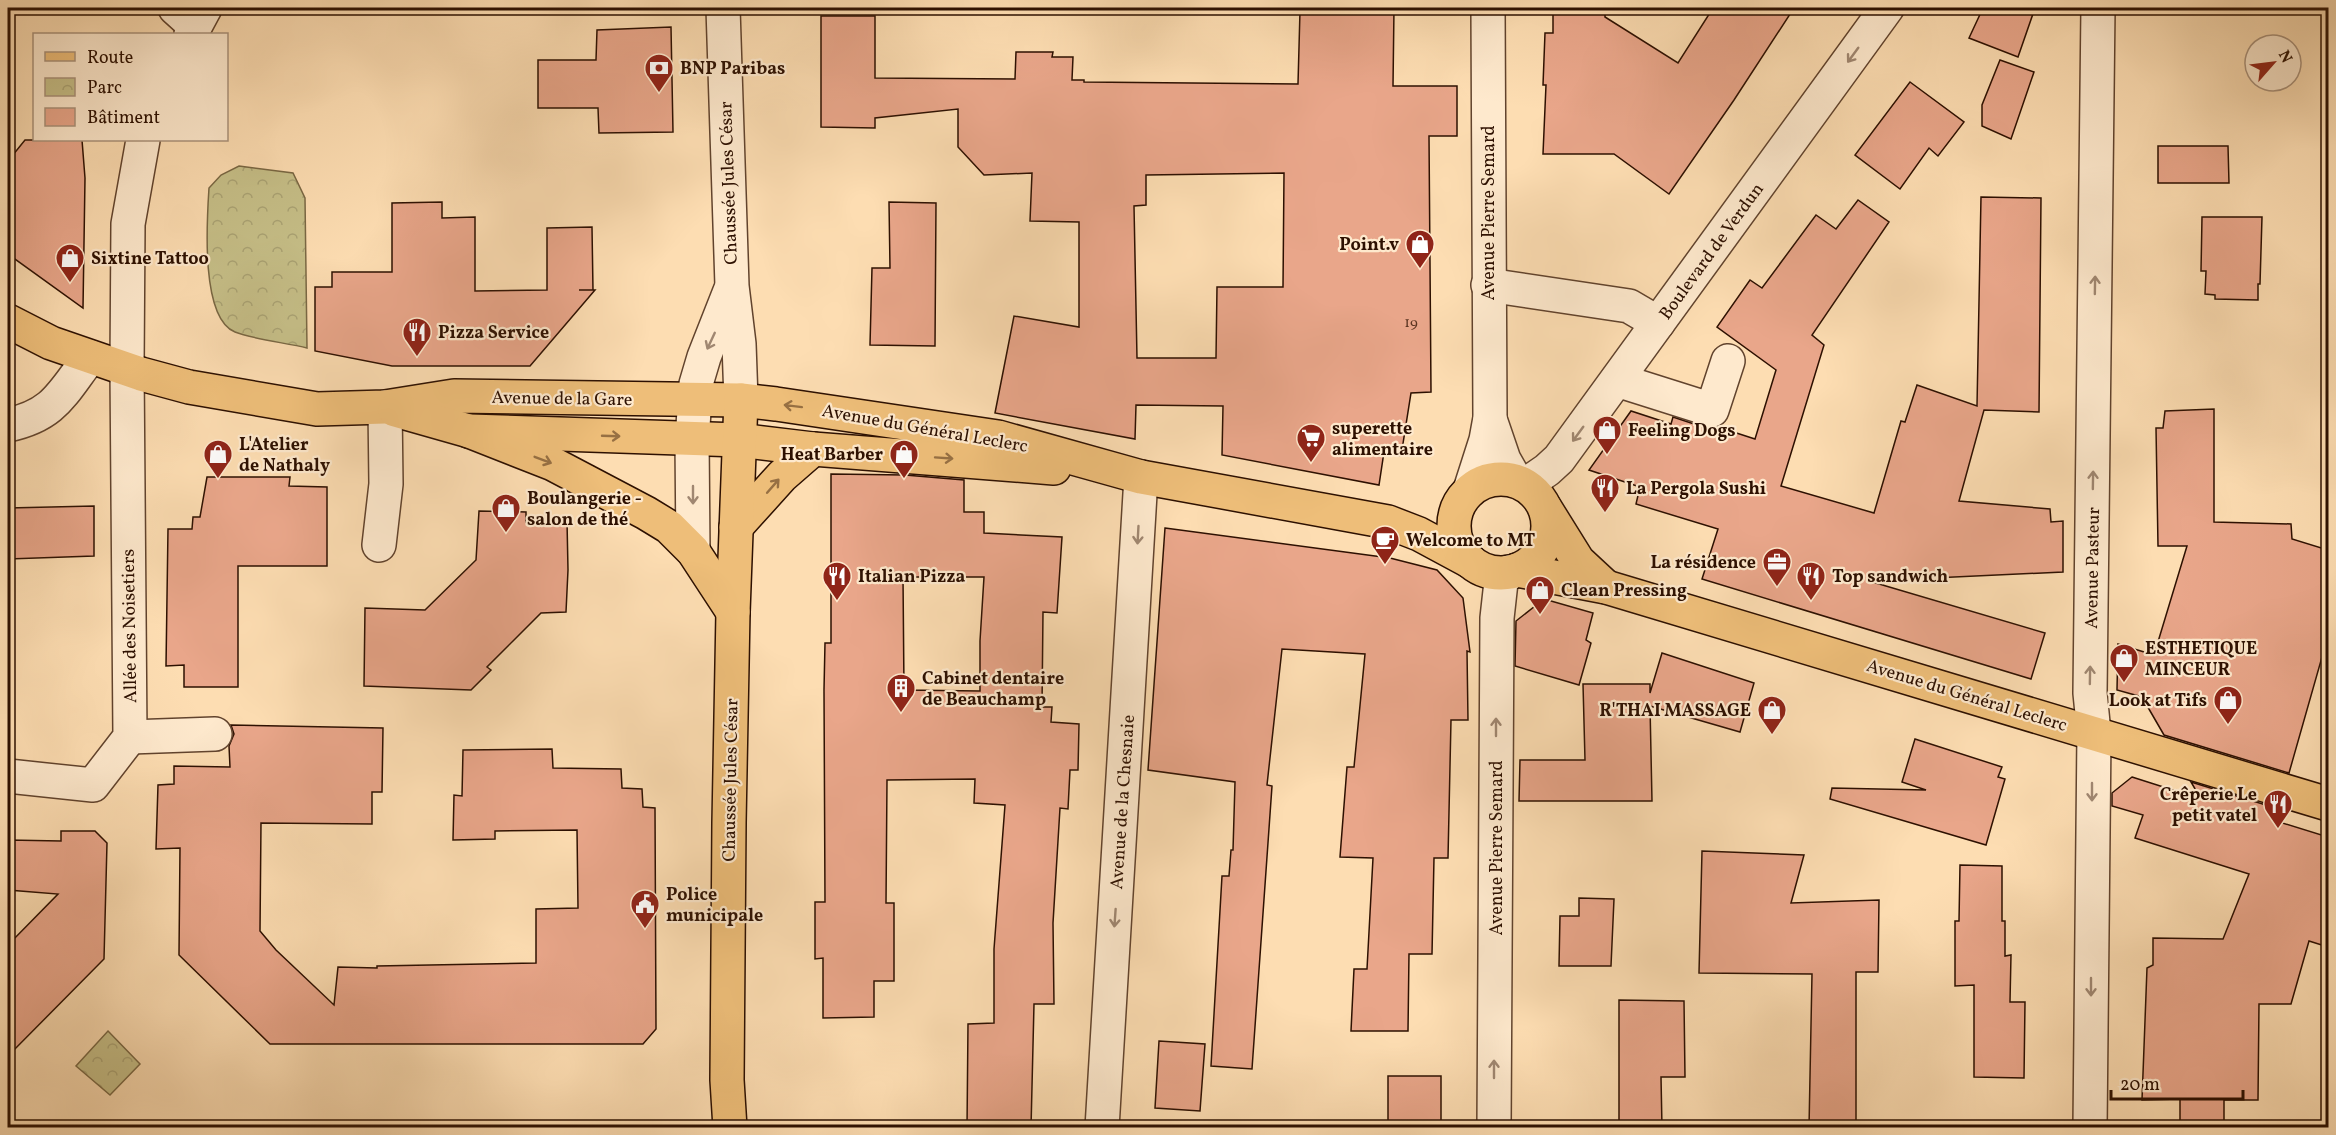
<svg xmlns="http://www.w3.org/2000/svg" width="2336" height="1135" font-family="Vollkorn,serif">
<style>
.park{fill:url(#park-crowns);stroke:#7a6844;stroke-width:1.5}
.building{fill:#e9a68a;stroke:#2d1001;stroke-width:1.5;fill-rule:evenodd}
.lines{fill:none;stroke-linecap:round;stroke-linejoin:round}
.minor-casing{stroke:#61432d;stroke-width:36}
.major-casing{stroke:#2d1001;stroke-width:36}
.minor{stroke:#fee9cd;stroke-width:33}
.major{stroke:#eebe79;stroke-width:33}
.oneway{stroke:#a08771}
.oneway2{stroke:#977043}
.labels{text-anchor:middle;stroke-width:4.5;stroke-linejoin:round;paint-order:stroke}
.number-label{font-size:15px;fill:#5c3623}
.poi-label{font-size:18px;font-weight:bold;fill:#2d1001;stroke:#fee9cd;text-anchor:start}
.street-label{font-size:18px;fill:#2d1001;stroke:#fee9cd}
</style>
<defs>
<pattern id="park-crowns" width="20" height="18" patternUnits="userSpaceOnUse" patternTransform="scale(1.5)"><rect width="20" height="18" fill="#c6bf88"/><path d="M2 6a3 3 0 1 1 6 0M12 15a3 3 0 1 1 6 0" fill="none" stroke="#aaa374"/></pattern>
</defs>
<rect width="100%" height="100%" fill="#fdddb2"/>
<filter id="stains"><feTurbulence type="fractalNoise" baseFrequency=".00333" numOctaves="4"/><feColorMatrix values="0 0 0 0 .2 0 0 0 0 .09 0 0 0 0 .02 0 0 0 .5 -.17"/></filter>
<radialGradient id="worn" r=".72"><stop offset=".6" stop-color="#630" stop-opacity="0"/><stop offset="1" stop-color="#630" stop-opacity=".3"/></radialGradient>
<g class="park">
<path d="M239,166L293,173L305,198L307,348C287,343 252,339 235,332C200,318 207,219 209,188L221,175Z"/>
<polygon points="108,1031 140,1064 110,1095 76,1066"/>
</g>
<g class="building">
<path d="M1343,8H1394L1393,86H1457V136H1429L1431,392L1411,393L1401,456L1384,452L1379,485L1222,455L1223,406L1136,405L1135,439L995,413L1014,316L1079,327V222L1030,221L1032,173L984,175L958,147V109L875,118V128L821,127V16H875V78L1015,79L1016,52H1053L1052,57H1073L1072,80H1084V82L1298,84L1300,11H1343ZM1284,173L1283,287H1217L1216,358H1137L1134,206L1146,205V175Z"/>
<polygon points="1553,8 1605,8 1605,17 1678,63 1713,8 1794,8 1734,100 1669,194 1614,154 1543,154 1546,85 1543,85 1545,33 1553,33"/>
<polygon points="1983,8 2035,8 2018,57 1969,38"/>
<polygon points="671,27 673,132 599,133 598,108 538,108 538,60 596,60 597,30"/>
<polygon points="2000,60 2034,72 2011,139 1982,126 1982,105"/>
<polygon points="1910,82 1964,122 1938,156 1929,148 1900,189 1855,155"/>
<polygon points="25,140 82,140 85,178 83,308 8,254 8,161"/>
<polygon points="2158,146 2228,146 2229,183 2158,183"/>
<polygon points="1981,197 2041,198 2039,412 1984,410 1959,501 2050,509 2051,522 2063,521 2063,572 1869,581 2045,633 2031,679 1702,579 1718,529 1636,504 1640,487 1589,470 1631,411 1671,424 1673,417 1706,428 1718,427 1755,439 1776,370 1717,327 1750,280 1762,288 1816,215 1836,229 1858,200 1889,222 1812,335 1824,345 1781,486 1874,513 1901,421 1905,422 1917,385 1977,406"/>
<polygon points="442,202 442,218 475,217 475,291 547,290 547,228 592,227 593,290 579,290 595,290 530,366 392,366 315,351 315,287 332,287 332,272 392,272 392,203"/>
<polygon points="889,202 936,203 935,346 870,345 872,268 890,268"/>
<polygon points="2202,217 2262,217 2260,284 2258,284 2258,300 2215,299 2215,295 2205,294 2206,271 2201,271"/>
<polygon points="2214,409 2214,522 2291,524 2292,539 2328,550 2328,636 2289,773 2164,735 2142,697 2117,690 2118,644 2154,655 2187,546 2158,546 2156,428 2163,428 2165,411"/>
<path d="M831,474L905,475L964,480V512H984V533L1062,537L1057,613L1043,612L1042,707H1052L1051,722L1079,724L1078,770H1070L1068,809L1060,808L1053,923L1054,1004H1034L1031,1128H967L968,1024L994,1023V949L1005,805L974,803L975,779L887,780L886,903H894V981H874V1017L823,1018V958L815,959V902H825L824,690L825,643H831ZM903,577H984L980,641V691L904,690Z"/>
<polygon points="207,477 290,477 289,486 327,487 327,566 238,566 238,687 184,687 184,665 166,666 168,529 192,529 193,517 200,517"/>
<polygon points="94,506 94,556 8,559 8,508"/>
<polygon points="479,511 526,512 526,522 567,521 568,570 566,612 541,613 487,667 491,670 471,690 364,686 365,608 425,610 476,560"/>
<polygon points="1165,528 1390,558 1437,570 1463,598 1470,652 1467,651 1468,720 1451,720 1448,858 1434,858 1432,954 1409,954 1408,1031 1351,1031 1354,969 1367,969 1373,858 1340,857 1347,767 1354,767 1365,654 1282,649 1267,785 1272,786 1252,1069 1211,1066 1222,876 1229,876 1231,850 1233,850 1235,782 1148,770"/>
<polygon points="1544,599 1593,613 1586,640 1591,643 1579,685 1515,666 1516,621"/>
<polygon points="1662,653 1754,683 1740,732 1650,706 1652,801 1519,801 1520,760 1585,760 1583,684 1650,684 1650,693"/>
<polygon points="231,725 383,728 382,792 372,792 372,824 261,823 260,931 276,950 334,1005 338,967 377,968 377,966 536,963 536,909 578,908 577,830 495,831 495,839 453,840 454,795 462,796 463,750 552,749 553,768 621,769 622,788 642,789 643,807 655,808 656,1029 643,1044 270,1044 179,955 180,848 156,849 158,785 174,784 174,766 230,767 229,746 234,734"/>
<polygon points="1915,739 2002,767 1998,777 2005,779 1986,845 1830,799 1832,788 1926,790 1902,782"/>
<polygon points="2132,777 2201,799 2191,782 2279,809 2276,821 2328,837 2328,947 2309,941 2291,1004 2259,1004 2258,1100 2224,1100 2224,1128 2180,1128 2180,1099 2142,1100 2147,968 2153,965 2153,938 2223,939 2249,874 2135,838 2143,815 2112,806 2112,793"/>
<polygon points="61,831 95,831 107,843 104,959 8,1056 8,945 58,894 8,890 8,840 61,841"/>
<polygon points="1702,851 1804,855 1791,903 1879,900 1878,972 1856,972 1856,1128 1809,1128 1812,974 1699,973"/>
<polygon points="1960,865 2002,866 2002,921 2005,921 2005,956 2011,955 2010,1002 2025,1002 2024,1078 1974,1077 1974,985 1955,986 1955,921 1959,921"/>
<polygon points="1579,898 1614,899 1611,966 1559,966 1560,916 1579,916"/>
<polygon points="1619,1000 1684,1001 1685,1077 1661,1077 1662,1128 1619,1128"/>
<polygon points="1159,1041 1205,1044 1200,1111 1155,1108"/>
<rect x="1388" y="1076" width="53" height="52"/>
</g>
<g class="lines">
<g class="minor-casing">
<g id="minor">
<polyline points="175,8 195,26"/>
<polyline points="723,8 732,286 739,344 741,400"/>
<polyline points="191,34 205,8"/>
<polyline points="1488,285 1629,306 1658,323"/>
<polyline points="1617,380 1712,410 1728,361"/>
<polyline points="1490,419 1504,460 1516,481"/>
<path d="M8,425C55,415 62,393 90,357"/>
<polyline points="1525,485 1547,470 1559,459 1887,8"/>
<polyline points="1470,490 1486,440 1490,418 1488,8"/>
<polyline points="379,545 386,484 385,407"/>
<polyline points="693,551 692,439 696,384 704,357 730,291"/>
<polyline points="130,737 215,734"/>
<polyline points="8,776 93,785 130,737 127,368 128,224 143,140"/>
<polyline points="1102,1128 1141,477"/>
<polyline points="1494,1128 1497,618 1501,582 1509,572"/>
<polyline points="2090,1128 2094,733 2090,693 2098,8"/>
</g>
</g>
<g class="major-casing">
<g id="major">
<polyline points="8,321 51,343 141,374 189,387 317,409 385,407 454,396 741,400 776,404 998,437 1141,477 1388,522 1419,534 1471,562"/>
<polyline points="395,410 469,431 553,464 646,513 669,527 693,551 733,612"/>
<polyline points="469,431 739,440 813,449 1054,468"/>
<circle cx="1501" cy="526" r="47"/>
<polyline points="1545,508 1578,561 1606,587"/>
<polyline points="736,527 782,476 813,449"/>
<polyline points="1517,570 1606,587 2328,804"/>
<polyline points="730,1128 727,1080 729,823 733,612 741,400"/>
</g>
</g>
<use href="#minor" class="minor"/>
<use href="#major" class="major"/>
</g>
<defs><path id="oneway-shaft" d="M-6 0H5M1.5-3L5.5 0L1.5 3" fill="none" stroke-width="1.6" stroke-linecap="round" stroke-linejoin="round" transform="scale(1.5)"/></defs>
<g class="oneway">
<use href="#oneway-shaft" transform="translate(1853 55) rotate(126)"/>
<use href="#oneway-shaft" transform="translate(2095 285) rotate(-89)"/>
<use href="#oneway-shaft" transform="translate(711 341) rotate(115)"/>
<use href="#oneway-shaft" transform="translate(1578 434) rotate(126)"/>
<use href="#oneway-shaft" transform="translate(2093 480) rotate(-89)"/>
<use href="#oneway-shaft" transform="translate(693 495) rotate(90)"/>
<use href="#oneway-shaft" transform="translate(1138 535) rotate(93)"/>
<use href="#oneway-shaft" transform="translate(2090 675) rotate(-89)"/>
<use href="#oneway-shaft" transform="translate(1496 727) rotate(-90)"/>
<use href="#oneway-shaft" transform="translate(2092 792) rotate(90)"/>
<use href="#oneway-shaft" transform="translate(1115 918) rotate(94)"/>
<use href="#oneway-shaft" transform="translate(2091 987) rotate(90)"/>
<use href="#oneway-shaft" transform="translate(1494 1069) rotate(-90)"/>
</g>
<g class="oneway2">
<use href="#oneway-shaft" transform="translate(793 406) rotate(-173)"/>
<use href="#oneway-shaft" transform="translate(611 436) rotate(2)"/>
<use href="#oneway-shaft" transform="translate(944 458) rotate(4)"/>
<use href="#oneway-shaft" transform="translate(543 460) rotate(21)"/>
<use href="#oneway-shaft" transform="translate(773 486) rotate(-49)"/>
</g>
<defs>
<g id="bank-pin" transform="scale(1.5)"><path d="M0 17L-7.5 6A9.5 9.5 0 1 1 7.5 6Z" fill="#8f2418" stroke="#fee9cd"/><path d="M-6-4H6V4H-6ZM0-2.3a2.3 2.3 0 1 0 0 4.6a2.3 2.3 0 1 0 0-4.6Z" fill="#fff"/></g>
<g id="shop-pin" transform="scale(1.5)"><path d="M0 17L-7.5 6A9.5 9.5 0 1 1 7.5 6Z" fill="#8f2418" stroke="#fee9cd"/><path d="M-5-2.5h2.3a2.7 3.5 0 0 1 5.4 0H5L5.5 6h-11ZM-1.5-2.5h3a1.5 2.3 0 0 0-3 0Z" fill="#fff"/></g>
<g id="restaurant-pin" transform="scale(1.5)"><path d="M0 17L-7.5 6A9.5 9.5 0 1 1 7.5 6Z" fill="#8f2418" stroke="#fee9cd"/><path d="M-5-6h1v4h1v-4h1v4h1v-4h1v5L-1.5 .5V6h-2V.5L-5-1ZM5-6V6H3V1.5H1.5Q1.5-4 5-6Z" fill="#fff"/></g>
<g id="supermarket-pin" transform="scale(1.5)"><path d="M0 17L-7.5 6A9.5 9.5 0 1 1 7.5 6Z" fill="#8f2418" stroke="#fee9cd"/><path d="M-6-5.5h2.5l.6 2H6L4.5 2H-2.5L-4.4-4H-6ZM-1.5 3.2a1.3 1.3 0 1 0 .1 0ZM3 3.2a1.3 1.3 0 1 0 .1 0Z" fill="#fff"/></g>
<g id="cafe-pin" transform="scale(1.5)"><path d="M0 17L-7.5 6A9.5 9.5 0 1 1 7.5 6Z" fill="#8f2418" stroke="#fee9cd"/><path d="M-5.5-4.5H6V0H3Q3 3.5 0 3.5H-2.5Q-5.5 3.5-5.5 0ZM3-3.2v2h1.7v-2ZM-6 4.5H4V6H-6Z" fill="#fff"/></g>
<g id="office-pin" transform="scale(1.5)"><path d="M0 17L-7.5 6A9.5 9.5 0 1 1 7.5 6Z" fill="#8f2418" stroke="#fee9cd"/><path d="M-6-3h4V-5.5h4V-3h4V5H-6ZM-1-4.5V-3h2v-1.5ZM-6 0V1H6V0Z" fill="#fff"/></g>
<g id="building-pin" transform="scale(1.5)"><path d="M0 17L-7.5 6A9.5 9.5 0 1 1 7.5 6Z" fill="#8f2418" stroke="#fee9cd"/><path d="M-4-6H4V6H1V3H-1V6H-4ZM-2.5-4.3h1.7v1.8h-1.7ZM.8-4.3h1.7v1.8H.8ZM-2.5-1h1.7V.8h-1.7ZM.8-1h1.7V.8H.8Z" fill="#fff"/></g>
<g id="civic-pin" transform="scale(1.5)"><path d="M0 17L-7.5 6A9.5 9.5 0 1 1 7.5 6Z" fill="#8f2418" stroke="#fee9cd"/><path d="M-.6-6.5H3V-4.5H.6V-3L4-1V1h2V6H-6V1h2V-1L-.6-3ZM-1.2 2.5V6h2.4V2.5Z" fill="#fff"/></g>
</defs>
<g fill-rule="evenodd">
<use href="#bank-pin" x="659" y="68"/>
<use href="#shop-pin" x="1420" y="244"/>
<use href="#shop-pin" x="70" y="258"/>
<use href="#restaurant-pin" x="417" y="332"/>
<use href="#shop-pin" x="1607" y="430"/>
<use href="#supermarket-pin" x="1311" y="438"/>
<use href="#shop-pin" x="218" y="454"/>
<use href="#shop-pin" x="904" y="454"/>
<use href="#restaurant-pin" x="1605" y="488"/>
<use href="#shop-pin" x="506" y="508"/>
<use href="#cafe-pin" x="1385" y="540"/>
<use href="#office-pin" x="1777" y="562"/>
<use href="#restaurant-pin" x="837" y="576"/>
<use href="#restaurant-pin" x="1811" y="576"/>
<use href="#shop-pin" x="1540" y="590"/>
<use href="#shop-pin" x="2124" y="658"/>
<use href="#building-pin" x="901" y="688"/>
<use href="#shop-pin" x="2228" y="700"/>
<use href="#shop-pin" x="1772" y="710"/>
<use href="#restaurant-pin" x="2278" y="804"/>
<use href="#civic-pin" x="645" y="904"/>
</g>
<g class="labels">
<g class="number-label">
<text x="1411" y="327">19</text>
</g>
<g class="poi-label">
<text x="680" y="74">BNP Paribas</text>
<text x="1399" y="250" text-anchor="end">Point.v</text>
<text x="91" y="264">Sixtine Tattoo</text>
<text x="438" y="338">Pizza Service</text>
<text x="1332" y="434">superette<tspan x="1332" dy="21">alimentaire</tspan></text>
<text x="1628" y="436">Feeling Dogs</text>
<text x="239" y="450">L'Atelier<tspan x="239" dy="21">de Nathaly</tspan></text>
<text x="883" y="460" text-anchor="end">Heat Barber</text>
<text x="1626" y="494">La Pergola Sushi</text>
<text x="527" y="504">Boulangerie -<tspan x="527" dy="21">salon de thé</tspan></text>
<text x="1406" y="546">Welcome to MT</text>
<text x="1756" y="568" text-anchor="end">La résidence</text>
<text x="858" y="582">Italian Pizza</text>
<text x="1832" y="582">Top sandwich</text>
<text x="1561" y="596">Clean Pressing</text>
<text x="2145" y="654">ESTHETIQUE<tspan x="2145" dy="21">MINCEUR</tspan></text>
<text x="922" y="684">Cabinet dentaire<tspan x="922" dy="21">de Beauchamp</tspan></text>
<text x="2207" y="706" text-anchor="end">Look at Tifs</text>
<text x="1751" y="716" text-anchor="end">R'THAI MASSAGE</text>
<text x="2257" y="800" text-anchor="end">Crêperie Le<tspan x="2257" dy="21">petit vatel</tspan></text>
<text x="666" y="900">Police<tspan x="666" dy="21">municipale</tspan></text>
</g>
<g class="street-label">
<text transform="translate(728 183) rotate(-92)" y="6">Chaussée Jules César</text>
<text transform="translate(1488 213) rotate(-90)" y="6">Avenue Pierre Semard</text>
<text transform="translate(1711 251) rotate(-54)" y="6">Boulevard de Verdun</text>
<text transform="translate(562 398) rotate(1)" y="6">Avenue de la Gare</text>
<text transform="translate(925 428) rotate(10)" y="6">Avenue du Général Leclerc</text>
<text transform="translate(2092 568) rotate(-89)" y="6">Avenue Pasteur</text>
<text transform="translate(129 626) rotate(-91)" y="6">Allée des Noisetiers</text>
<text transform="translate(1967 695) rotate(17)" y="6">Avenue du Général Leclerc</text>
<text transform="translate(730 780) rotate(-89)" y="6">Chaussée Jules César</text>
<text transform="translate(1122 802) rotate(-86)" y="6">Avenue de la Chesnaie</text>
<text transform="translate(1496 848) rotate(-90)" y="6">Avenue Pierre Semard</text>
</g>
</g>
<rect width="2336" height="1135" fill="none" stroke="#fdddb2" stroke-width="30"/>
<rect x="9" y="9" width="2318" height="1117" fill="none" stroke="#2d1001" stroke-width="3"/>
<rect x="15" y="15" width="2306" height="1105" fill="none" stroke="#2d1001" stroke-width="1.5"/>
<rect x="33" y="33" width="195" height="108" fill="#fee9cd" stroke="#aa927b" stroke-width="1.5"/>
<rect x="45" y="52" width="30" height="9" fill="#eebe79" stroke="#aa927b" stroke-width="1.5"/>
<text x="87" y="63" font-size="18" fill="#2d1001">Route</text>
<rect x="45" y="78" width="30" height="18" fill="url(#park-crowns)" stroke="#aa927b" stroke-width="1.5"/>
<text x="87" y="93" font-size="18" fill="#2d1001">Parc</text>
<rect x="45" y="108" width="30" height="18" fill="#e9a68a" stroke="#aa927b" stroke-width="1.5"/>
<text x="87" y="123" font-size="18" fill="#2d1001">Bâtiment</text>
<g transform="translate(2273 63) rotate(62)"><circle r="28" fill="#fee9cd" stroke="#aa927b" stroke-width="1.5"/>
<path d="M0-4.5L10 22L0 15L-10 22Z" fill="#8f2418"/>
<text y="-9" font-size="16" font-weight="bold" text-anchor="middle" fill="#2d1001">N</text>
</g>
<path d="M2111 1090v9h132v-9" fill="none" stroke="#2d1001" stroke-width="3"/>
<text x="2120" y="1090" font-size="18" fill="#2d1001" stroke="#fee9cd" stroke-width="4.5" paint-order="stroke">20 m</text>
<rect width="100%" height="100%" filter="url(#stains)"/>
<rect width="100%" height="100%" fill="url(#worn)"/>
</svg>
